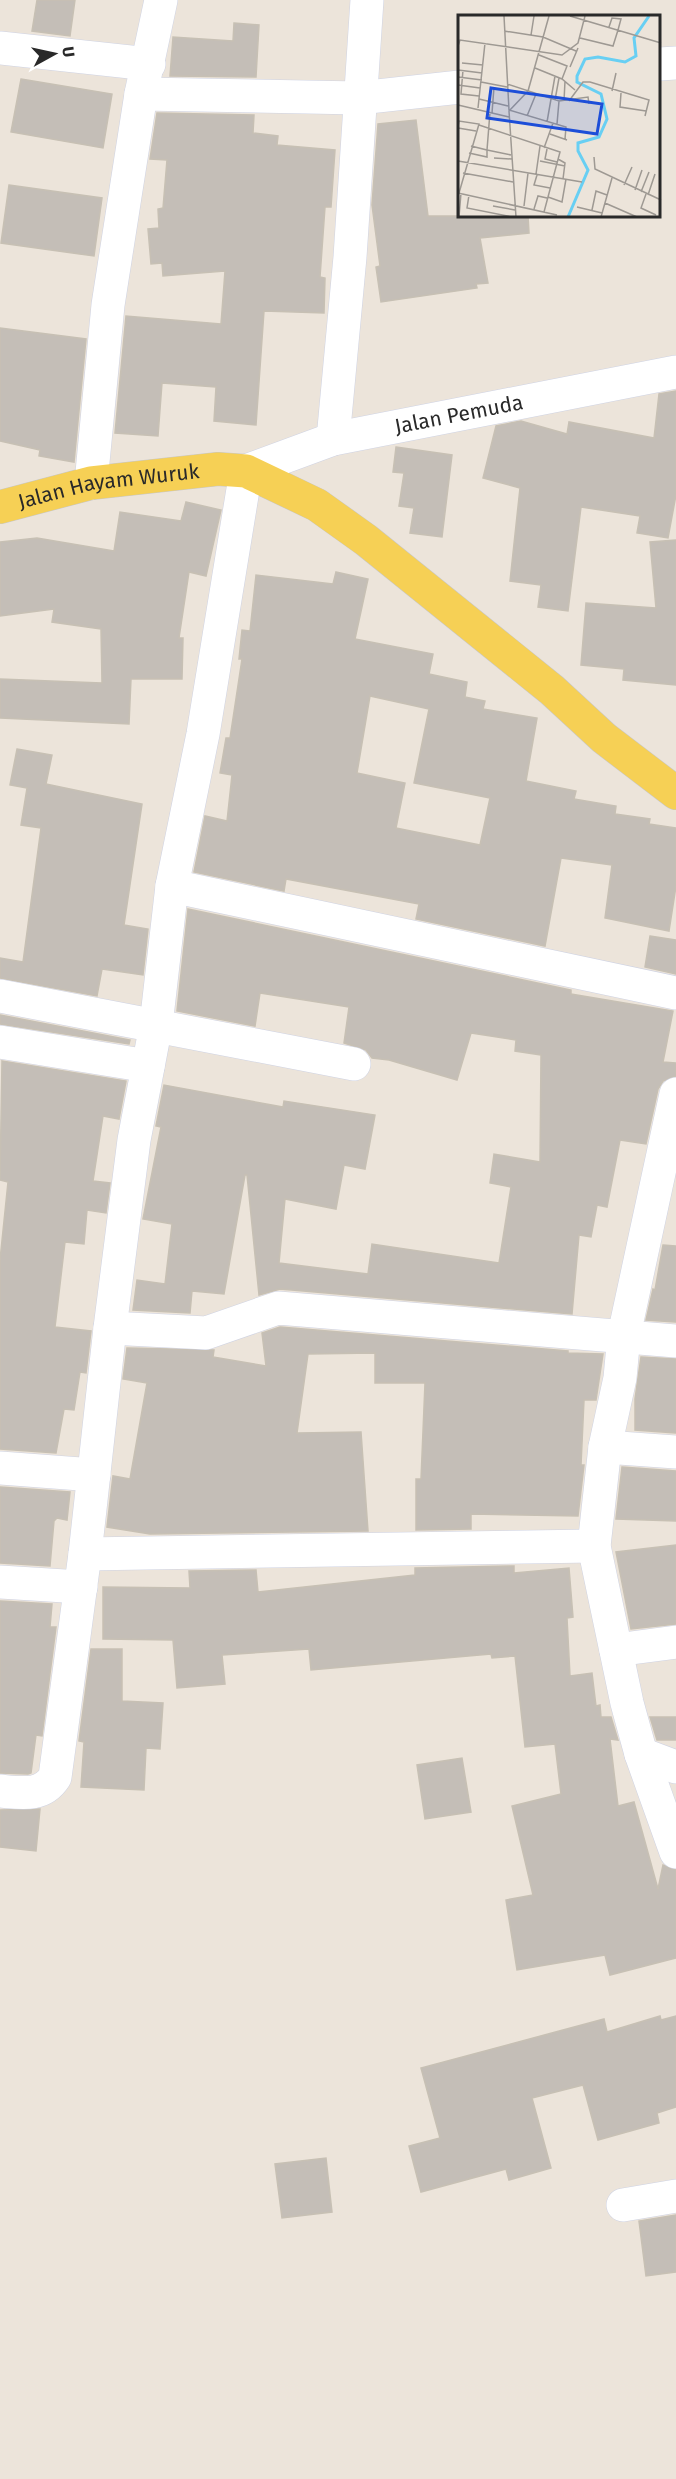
<svg xmlns="http://www.w3.org/2000/svg" width="676" height="2479" font-family="'Fira Sans',sans-serif">
<style>
.building{fill:#c4beb7;stroke:#c7c0b4;stroke-width:1.5;fill-rule:evenodd}
.lines{fill:none;stroke-linecap:round;stroke-linejoin:round}
.minor-casing{stroke:#cfd3e3;stroke-width:34}
.major-casing{stroke:#c7c7c7;stroke-width:34}
.minor{stroke:#fff;stroke-width:33}
.major{stroke:#f6d055;stroke-width:33}
.labels{text-anchor:middle;stroke-width:4.5;stroke-linejoin:round;paint-order:stroke}
.street-label{font-size:21px;fill:#292929;stroke:#fff}
.inset-river{fill:none;stroke:#68cff3;stroke-width:3}
.inset-road{fill:none;stroke:#9e9993;stroke-width:1.5}
.view{fill:#1d4ed8;fill-opacity:0.15;stroke:#1d4ed8;stroke-width:3}
.inset-edge{fill:none;stroke:#292929;stroke-width:3}
</style>
<rect width="100%" height="100%" fill="#ece4da"/>
<g class="building">
<polygon points="37,0 75,0 70,36 32,31"/>
<polygon points="234,23 259,25 256,77 170,76 173,37 233,41"/>
<polygon points="21,79 112,94 103,148 11,132"/>
<polygon points="157,113 254,115 253,133 278,136 277,145 335,150 331,207 325,207 320,277 325,278 324,313 264,311 256,425 214,421 216,387 162,383 158,436 115,433 126,316 221,324 225,271 163,276 162,263 151,264 148,229 159,228 158,209 163,208 167,160 150,159"/>
<polygon points="416,120 428,216 528,216 529,233 480,238 488,283 476,284 477,288 381,302 376,267 380,266 372,205 378,124"/>
<polygon points="9,185 102,198 94,256 1,243"/>
<polygon points="0,328 86,339 74,462 39,456 40,450 0,441"/>
<polygon points="676,391 676,495 668,538 637,533 640,516 581,507 568,611 538,607 541,585 510,581 520,488 483,478 496,426 521,421 567,434 569,422 654,438 659,394"/>
<polygon points="396,447 452,455 442,537 410,533 414,508 399,506 404,473 393,472"/>
<polygon points="186,502 221,510 206,576 189,572 179,638 183,638 182,679 131,679 129,724 0,718 0,679 102,683 101,629 52,622 54,609 0,616 0,542 37,538 114,551 120,512 181,521"/>
<polygon points="676,540 676,685 623,680 624,669 581,665 586,603 656,608 650,542"/>
<path d="M336,572L368,579L355,639L433,654L429,674L467,682L465,697L485,701L483,709L537,718L526,781L576,791L574,799L616,806L615,814L650,819L649,824L676,828V886L669,931L605,918L612,865L561,858L545,946L416,919L419,904L286,879L284,891L194,872L205,816L227,821L232,775L220,773L226,738H230L242,659H239L242,630L250,631L256,575L333,584ZM370,696L429,709L414,783L490,798L480,845L396,828L405,783L357,773Z"/>
<polygon points="17,749 52,755 46,784 142,804 124,925 148,929 143,975 102,969 97,996 0,978 0,958 23,962 41,828 21,825 27,788 10,785"/>
<polygon points="188,909 571,990 571,994 673,1011 663,1062 676,1063 676,1076 663,1081 658,1089 646,1144 620,1140 607,1207 597,1205 591,1237 579,1235 572,1314 280,1289 259,1295 247,1175 245,1175 224,1294 192,1291 190,1313 133,1310 137,1280 165,1284 172,1224 143,1219 161,1127 156,1126 164,1085 283,1107 284,1101 375,1115 365,1169 344,1165 336,1209 285,1199 279,1263 368,1274 372,1244 499,1263 511,1187 490,1183 494,1154 540,1162 541,1055 515,1051 516,1040 471,1033 457,1080 389,1060 372,1058 366,1050 344,1043 349,1007 260,993 255,1026 177,1011"/>
<polygon points="650,936 676,940 676,974 645,967"/>
<polygon points="0,1015 130,1040 129,1044 0,1024"/>
<polygon points="2,1061 126,1081 119,1119 103,1116 93,1181 110,1183 106,1213 87,1210 84,1244 65,1242 55,1327 91,1331 86,1373 80,1372 74,1410 64,1409 56,1453 0,1449 0,1260 8,1182 0,1180"/>
<polygon points="663,1245 676,1246 676,1322 646,1320 653,1289 655,1290"/>
<polygon points="280,1327 568,1351 568,1353 603,1354 596,1400 584,1400 581,1465 584,1465 578,1516 471,1514 471,1529 416,1530 416,1479 421,1479 425,1383 375,1383 375,1353 308,1354 297,1433 361,1432 368,1531 150,1534 107,1527 113,1476 130,1479 147,1383 123,1379 127,1348 214,1350 213,1357 266,1366 262,1333"/>
<polygon points="641,1357 676,1359 676,1433 635,1430 635,1399"/>
<polygon points="622,1467 676,1471 676,1521 616,1519"/>
<polygon points="0,1487 70,1492 67,1520 57,1518 54,1521 50,1566 0,1563"/>
<polygon points="676,1545 676,1624 631,1629 616,1552"/>
<polygon points="514,1566 514,1573 569,1568 573,1617 567,1618 570,1676 592,1673 596,1706 600,1705 601,1717 611,1717 618,1740 610,1739 618,1806 634,1802 658,1889 663,1865 676,1870 676,1958 610,1975 605,1955 517,1970 506,1900 533,1895 512,1806 561,1794 555,1744 525,1747 515,1656 492,1658 491,1654 311,1670 309,1649 222,1655 225,1684 177,1688 173,1640 103,1639 103,1587 190,1588 189,1571 256,1570 258,1592 415,1575 415,1568"/>
<polygon points="0,1601 52,1604 50,1627 56,1627 42,1736 36,1735 31,1773 28,1774 0,1773"/>
<polygon points="91,1649 122,1649 122,1701 163,1703 160,1749 146,1748 144,1790 81,1787 84,1742 79,1741"/>
<polygon points="650,1717 676,1717 676,1740 657,1740"/>
<polygon points="462,1758 471,1812 425,1819 417,1765"/>
<polygon points="40,1809 36,1851 0,1847 0,1810"/>
<polygon points="660,2016 661,2020 676,2016 676,2107 657,2113 659,2123 598,2140 583,2085 532,2098 551,2168 509,2180 506,2169 421,2192 409,2146 440,2138 421,2068 604,2019 607,2032"/>
<polygon points="326,2158 332,2212 282,2218 275,2164"/>
<polygon points="676,2215 676,2272 646,2276 639,2221"/>
</g>
<g class="lines">
<g class="minor-casing">
<g id="minor">
<polyline points="0,48 149,64"/>
<polyline points="660,64 676,63"/>
<polyline points="141,94 359,98 460,87"/>
<polyline points="333,439 350,257 367,0"/>
<polyline points="91,483 108,305 141,94 161,0"/>
<polyline points="172,886 676,993"/>
<polyline points="0,996 354,1064"/>
<polyline points="0,1042 148,1066"/>
<polyline points="676,1094 624,1335 620,1378 605,1447 594,1546 627,1703 641,1754 676,1852"/>
<polyline points="110,1328 206,1333 278,1308 676,1341"/>
<polyline points="605,1447 676,1452"/>
<polyline points="0,1468 94,1475"/>
<polyline points="85,1554 594,1546"/>
<polyline points="0,1582 81,1587"/>
<polyline points="616,1650 676,1642"/>
<polyline points="641,1754 676,1767"/>
<path id="s1" d="M0,1791C22,1793 42,1797 55,1777L85,1554L110,1328L134,1140L156,1025L172,886L203,734L246,471L333,439L676,372"/>
<polyline points="623,2205 676,2196"/>
</g>
</g>
<g class="major-casing">
<g id="major">
<path id="s2" d="M0,507L91,483L218,469L246,471L317,505L366,540L552,690L604,738L676,793"/>
</g>
</g>
<use href="#minor" class="minor"/>
<use href="#major" class="major"/>
</g>
<g class="labels">
<g class="street-label">
<text dy="7" stroke="none"><textPath href="#s1" startOffset="1602">Jalan Pemuda</textPath></text>
<text dy="7" stroke="none"><textPath href="#s2" startOffset="111">Jalan Hayam Wuruk</textPath></text>
</g>
</g>
<g transform="translate(458 15)">
<rect width="202" height="202" fill="#ece4da"/>
<path class="inset-river" d="M110,202L130,155L120,136V128L141,122L149,104L143,79L119,67V61L127,44L140,42L167,47L178,41L176,23L191,1"/>
<path class="inset-road" d="M46,1L51,95L108,112L107,124M112,1L203,28M151,12L154,3L163,4L160,15M46,16L85,22L118,36M73,20L76,1M122,23L155,31L160,15M0,31L2,25L104,40L120,28L127,1M81,40L109,51L104,64M4,48L25,50M112,52L120,33M77,53L104,64L117,75M0,55L24,58M5,55L3,79L21,81M0,62L24,65M23,67L49,72M49,69L101,86L130,82L131,89M0,70L22,73M154,76L158,58M163,78L162,92L188,96M21,84L50,91M97,85L101,63M106,86L107,66M111,86L125,67H132L191,85L187,101M0,90L51,102M20,93L27,28M34,98L36,72M69,101L78,79M89,107L97,61M99,109L101,86M21,110L102,137L86,197M0,111L1,106L21,109L1,178M0,113L18,116M92,119L109,125M13,131L29,135L32,97M86,133L95,108M89,134L87,144L99,147M29,135L53,140M11,138L29,142V135M136,142L137,154L203,185M36,143L54,144M100,144L107,148L105,164M0,146L124,167M82,146L107,151M5,158L55,167M78,159L82,131M79,160L76,170L92,173M166,170L174,152M177,175L184,155M183,177L191,157M0,178L99,200M188,179L183,193L198,200M11,180L9,193L54,202M190,180L197,159M90,182L104,187L108,164M147,188L179,202M35,191L57,195M66,191L70,158M119,192L144,198M76,194L80,181L89,183M134,195L138,176L149,180M1,202L3,178M58,202L51,96L70,76L91,1M143,202L154,163"/>
<path class="view" d="M33,73L144,89L139,119L29,103Z"/>
<rect width="202" height="202" class="inset-edge"/>
</g>
<g transform="translate(54 54) rotate(82)" stroke="#ffffff" stroke-width="4.5" paint-order="stroke">
<path d="M0-4.5L10 22L0 15L-10 22Z" fill="#292929"/>
<text y="-9" font-size="16" font-weight="bold" text-anchor="middle" fill="#292929">U</text>
</g>
</svg>
